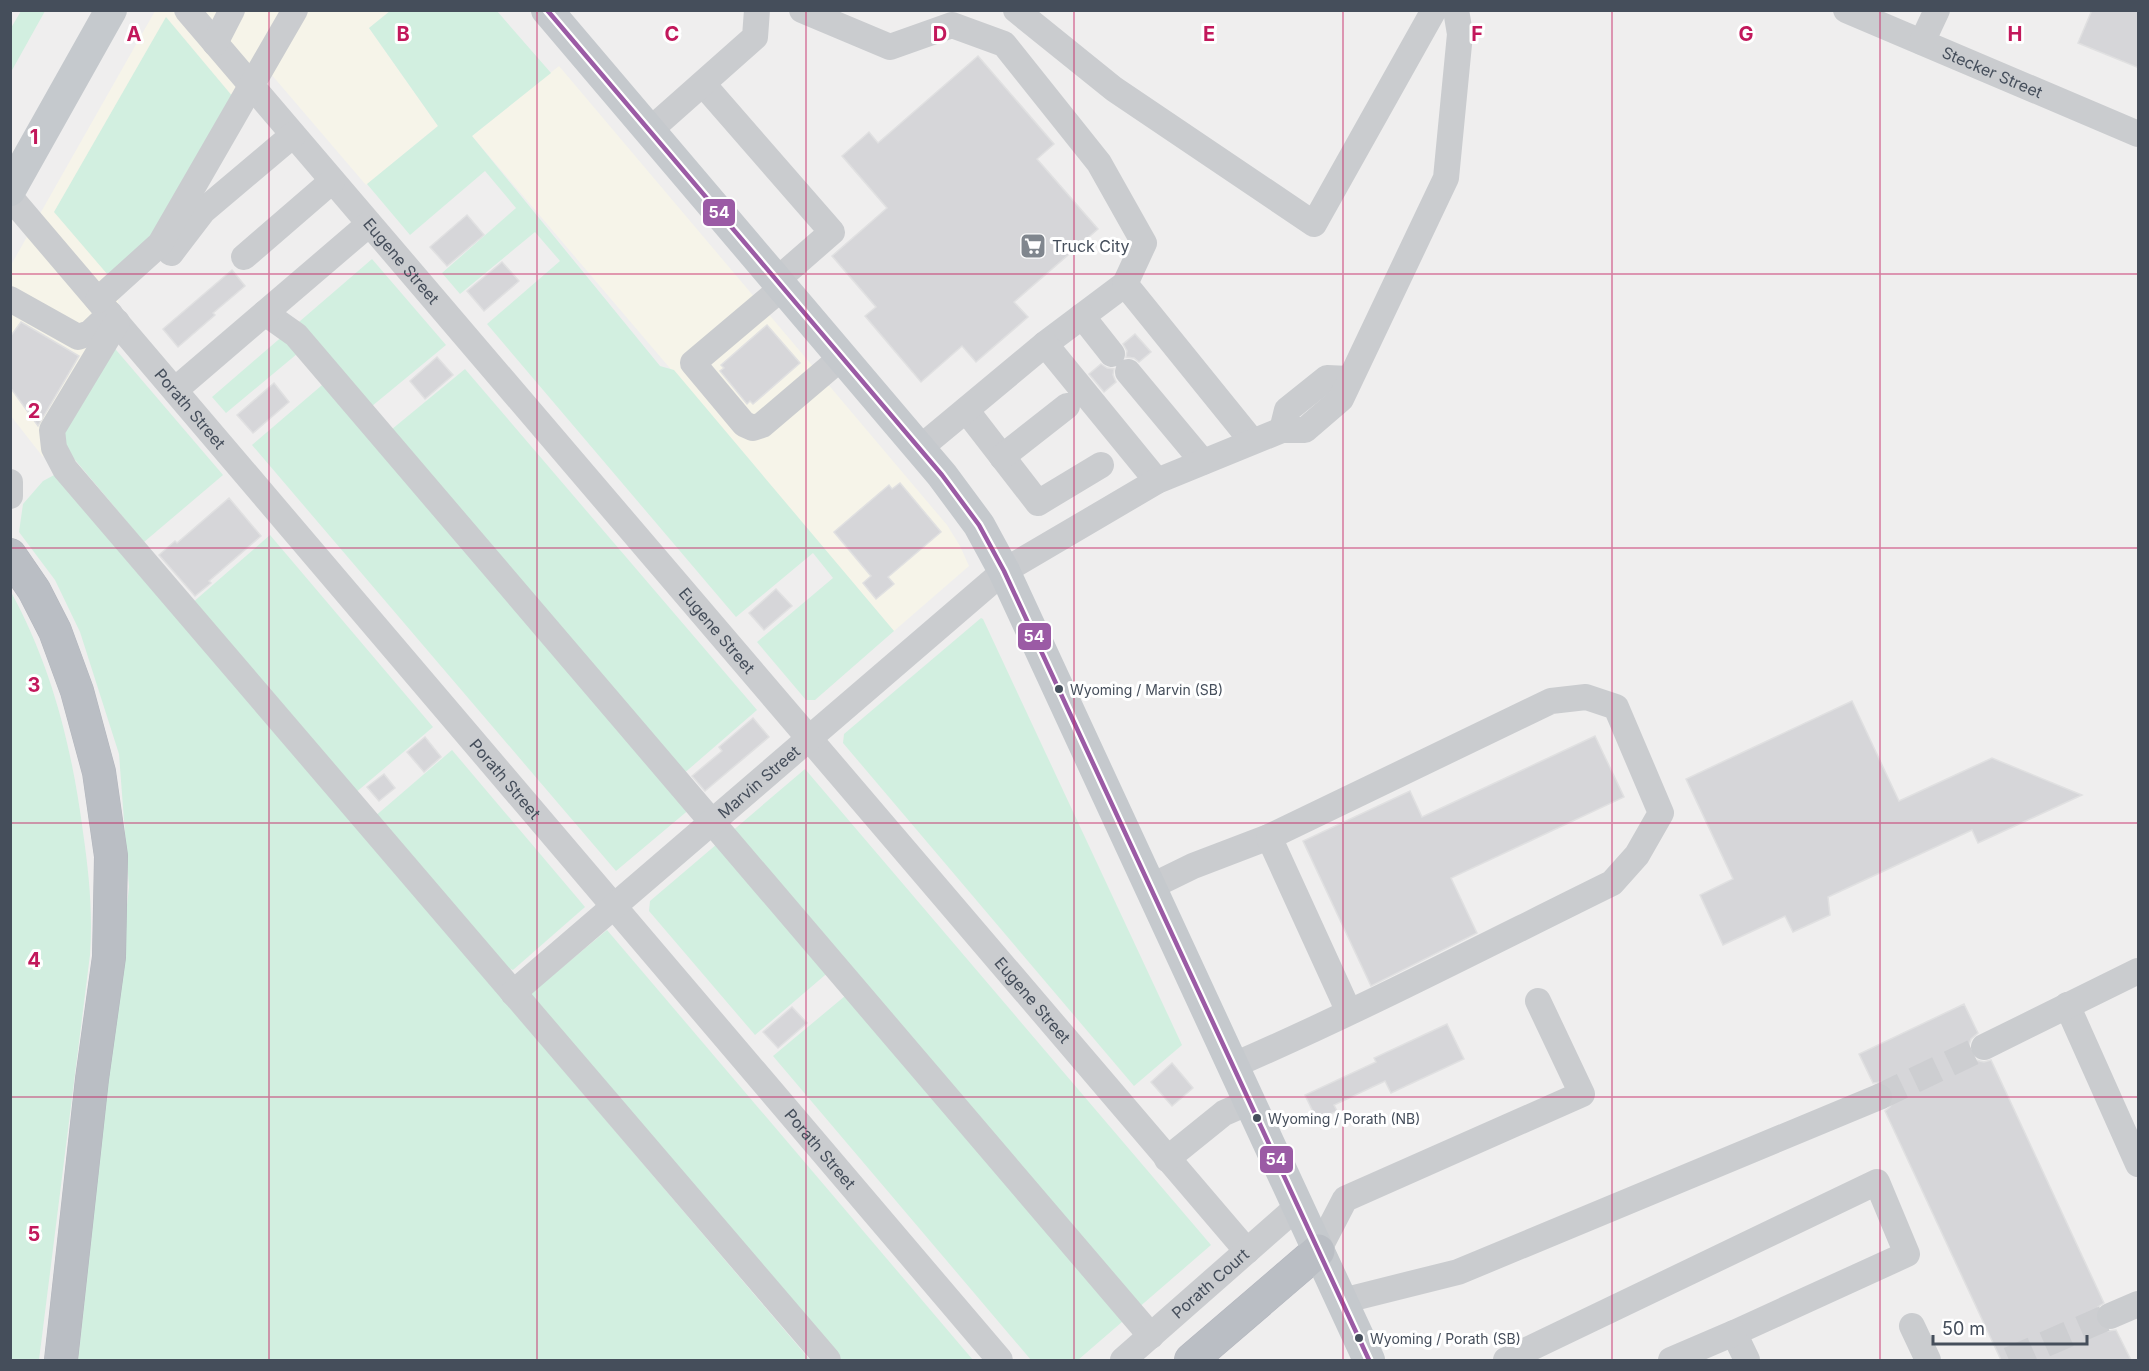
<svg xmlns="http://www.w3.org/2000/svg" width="2149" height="1371" font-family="Inter,sans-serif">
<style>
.commercial{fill:#f6f4e9}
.green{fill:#d2efe0}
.building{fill:#d6d6d9;stroke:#e0e0e1;stroke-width:1.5}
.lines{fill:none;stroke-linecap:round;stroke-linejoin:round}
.minor-tunnel{stroke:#cdced1;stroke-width:26;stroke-dasharray:26 13;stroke-linecap:butt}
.highway-casing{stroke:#b3b6be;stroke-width:34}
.minor{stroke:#cacccf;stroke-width:26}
.major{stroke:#c5c9cd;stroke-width:32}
.highway{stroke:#babec4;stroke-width:33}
.bus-1-casing{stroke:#fff;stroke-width:9}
.bus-1{stroke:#9b5ba5;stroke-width:4.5}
.grid{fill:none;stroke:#c2185b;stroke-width:1.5;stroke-opacity:0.55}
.bus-dot{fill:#454e5b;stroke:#fff;stroke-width:2}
.labels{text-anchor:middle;stroke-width:6;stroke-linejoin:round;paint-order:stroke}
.bus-label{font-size:14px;fill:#454e5b;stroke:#fff;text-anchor:start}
.street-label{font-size:16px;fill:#454e5b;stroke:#fff}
.poi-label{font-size:16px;fill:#454e5b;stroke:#fff;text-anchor:start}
.grid-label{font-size:20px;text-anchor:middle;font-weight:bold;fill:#c2185b;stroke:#fff;stroke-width:6;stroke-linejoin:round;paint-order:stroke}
.line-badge{stroke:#fff;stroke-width:2}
.badge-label{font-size:16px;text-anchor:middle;font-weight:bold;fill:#fff}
</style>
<rect width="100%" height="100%" fill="#efeeee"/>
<g class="commercial">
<polygon points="155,11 390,11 369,28 438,126 366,185 271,74 120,290 112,342 43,457 11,416 11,265"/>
<polygon points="559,66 947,525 960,546 969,566 894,631 472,136"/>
</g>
<g class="green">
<polygon points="21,11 45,11 11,72 11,28"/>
<polygon points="390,11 497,11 551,73 472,136 660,366 674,370 894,631 815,700 806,700 757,642 833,578 813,553 736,617 487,324 560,261 535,232 460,294 442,273 516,208 485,171 410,235 367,184 438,126 369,28"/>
<polygon points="166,17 233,97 155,238 108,275 54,212"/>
<polygon points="372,259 446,345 360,416 380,439 465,369 757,710 674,782 691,808 616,871 252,445 335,374 309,344 226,413 212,397"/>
<polygon points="111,344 223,475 144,542 55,436"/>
<polygon points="56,474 810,1360 78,1360 129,887 119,754 80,632 55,580 19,532 23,504 43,481"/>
<polygon points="270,535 433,727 354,794 191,604"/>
<path d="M11,592C52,667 72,748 83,832C89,874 93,912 90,955L39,1360H10Z"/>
<polygon points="981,618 983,619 1182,1045 1134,1086 843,743 844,734"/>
<polygon points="452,750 585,907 513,970 500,964 373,818"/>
<polygon points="805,769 1211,1245 1078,1360 1031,1360 773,1056 857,986 838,964 755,1035 649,911 650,901"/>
<polygon points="607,930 973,1360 832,1360 530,994"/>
</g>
<g class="building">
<polygon points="2092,10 2139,10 2139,68 2078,43"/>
<polygon points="978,56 1054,144 1037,159 1098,229 1014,302 1028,317 976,362 962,346 921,382 865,316 876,307 832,256 887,208 842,156 869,132 878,143"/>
<polygon points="467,215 484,235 447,266 430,247"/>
<polygon points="502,262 519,281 484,311 467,291"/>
<polygon points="232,270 245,286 213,313 215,315 178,347 163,329"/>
<polygon points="21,322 79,356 38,426 10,387 10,337"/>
<polygon points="767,325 800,363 753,404 750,401 747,404 720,371 724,368 721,365"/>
<polygon points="1135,334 1151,352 1139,362 1134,358 1126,357 1127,351 1123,344"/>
<polygon points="437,357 453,375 425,399 410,381"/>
<polygon points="1101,364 1107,368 1114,369 1113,375 1116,382 1104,392 1089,374"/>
<polygon points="274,383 289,402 253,433 237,415"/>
<polygon points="900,483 941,532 888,577 894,584 876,599 863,583 871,576 834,532 889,485 892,489"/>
<polygon points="229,498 261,536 209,581 211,583 195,596 159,555 175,541 177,543"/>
<polygon points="776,589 792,606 764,630 749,613"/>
<polygon points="1852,701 1899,801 1992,758 2082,795 1978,843 1972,830 1828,897 1830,915 1793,932 1785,916 1723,945 1700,895 1733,879 1686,779"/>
<polygon points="753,718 769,737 705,791 692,776 722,751 719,747"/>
<polygon points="1595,736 1624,797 1451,878 1477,933 1371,986 1303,841 1410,791 1422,817"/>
<polygon points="425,737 441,757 424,772 407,752"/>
<polygon points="384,774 395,788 379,801 367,787"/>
<polygon points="1964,1004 1978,1033 1971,1039 1969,1045 1970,1053 1976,1060 1984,1062 1991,1060 2104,1303 2098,1307 2095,1314 2097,1322 2101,1328 2108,1331 2116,1330 2131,1360 2001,1360 1885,1111 1890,1107 1894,1100 1893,1091 1888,1085 1882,1082 1873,1083 1859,1054"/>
<polygon points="792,1007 807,1023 778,1048 763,1032"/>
<polygon points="1447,1024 1464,1059 1391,1093 1385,1081 1334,1105 1337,1111 1317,1120 1305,1095 1376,1062 1374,1058"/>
<polygon points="1172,1063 1193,1088 1172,1106 1151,1082"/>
</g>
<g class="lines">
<g class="minor-tunnel">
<polyline points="1879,1097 1984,1047"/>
<polyline points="2009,1360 2110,1316"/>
</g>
<g class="highway-casing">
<g id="highway">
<polyline points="10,555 34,590 55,631 77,691 99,772 111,856 109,957 92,1079 61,1360"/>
<polyline points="1191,1360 1318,1251"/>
</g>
</g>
<g class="minor">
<path id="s1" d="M187,10L1247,1251"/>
<polyline points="802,10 890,47 952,25 1004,44 1099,163 1144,243 1125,284 1045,344"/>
<polyline points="1016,10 1114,89 1314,224 1434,10"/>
<path id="s2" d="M1846,10L2138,134"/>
<polyline points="1922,42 1937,10"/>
<polyline points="215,43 232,10"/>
<polyline points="703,84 832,232 777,280"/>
<polyline points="649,131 755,37 757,10"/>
<path id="s3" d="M10,197L1000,1360"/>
<polyline points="171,253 203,211 293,135"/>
<polyline points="244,257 332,181"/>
<polyline points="1125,284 1252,441"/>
<polyline points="783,287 693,363 744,424 753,428 762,425 842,357"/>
<polyline points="10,299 78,337 90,333 110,314"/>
<polyline points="98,300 160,244 295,10"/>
<polyline points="265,313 296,335 1151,1336"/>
<polyline points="1082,316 1112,354"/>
<polyline points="117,322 52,430 54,448 65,469 828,1360"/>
<polyline points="1128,372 1203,462"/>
<polyline points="175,390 369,224"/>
<polyline points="966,410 1038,503 1101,465"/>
<polyline points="1282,430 1287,410 1327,378 1349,379"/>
<polyline points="920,448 1045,344 1157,481"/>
<polyline points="1002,457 1067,406"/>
<polyline points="10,482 10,496"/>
<polyline points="1150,887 1193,866 1269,837"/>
<path id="s4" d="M513,993L1004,571L1157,481L1282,430H1305L1341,399L1446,178L1460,34L1456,10"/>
<polyline points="2067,1005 2138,1164"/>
<polyline points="1984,1047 2138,971"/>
<path d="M1232,1066C1361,1010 1486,945 1612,883L1637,855L1661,813L1616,707L1586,697L1551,701L1269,837L1349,1012"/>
<polyline points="1167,1159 1224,1113 1249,1102"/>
<polyline points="1318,1251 1345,1199 1582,1094 1538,1001"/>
<polyline points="1342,1301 1458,1272 1879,1097"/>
<polyline points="2110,1316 2138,1304"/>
<polyline points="1912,1326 1928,1360"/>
<path id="s5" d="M1123,1360L1297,1207"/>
<polyline points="1506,1360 1877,1182 1907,1254 1734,1333 1747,1360"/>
<polyline points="1671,1360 1734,1333"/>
</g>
<g class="major">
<polyline points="547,10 942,475 979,525 1004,571 1369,1360"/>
<polyline points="10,190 111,10"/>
</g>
<use href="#highway" class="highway"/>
<g class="bus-1-casing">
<polyline id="bus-1" points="547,10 942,475 979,525 1004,571 1369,1360"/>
</g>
<use href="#bus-1" class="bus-1"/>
</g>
<path class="grid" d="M269,10V1360M537,10V1360M806,10V1360M1074,10V1360M1343,10V1360M1612,10V1360M1880,10V1360M10,274H2138M10,548H2138M10,823H2138M10,1097H2138"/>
<defs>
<g id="supermarket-square" transform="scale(1.35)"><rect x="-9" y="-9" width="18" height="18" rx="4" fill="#80868e" stroke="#fff"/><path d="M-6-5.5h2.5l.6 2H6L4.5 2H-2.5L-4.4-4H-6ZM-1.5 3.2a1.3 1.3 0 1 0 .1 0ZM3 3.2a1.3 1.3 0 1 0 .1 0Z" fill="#fff"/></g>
</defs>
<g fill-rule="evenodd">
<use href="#supermarket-square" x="1033" y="246"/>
</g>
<g class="bus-dot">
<circle cx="1059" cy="689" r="5"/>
<circle cx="1257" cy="1118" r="5"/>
<circle cx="1359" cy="1338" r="5"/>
</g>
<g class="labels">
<g class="bus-label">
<text x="1070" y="695">Wyoming / Marvin (SB)</text>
<text x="1268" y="1124">Wyoming / Porath (NB)</text>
<text x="1370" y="1344">Wyoming / Porath (SB)</text>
</g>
<g class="street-label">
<text dy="6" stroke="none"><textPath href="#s2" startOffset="159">Stecker Street</textPath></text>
<text dy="6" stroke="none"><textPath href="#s1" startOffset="330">Eugene Street</textPath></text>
<text dy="6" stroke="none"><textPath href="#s3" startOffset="278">Porath Street</textPath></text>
<text dy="6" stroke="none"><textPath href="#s1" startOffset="816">Eugene Street</textPath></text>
<text dy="6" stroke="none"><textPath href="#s3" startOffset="764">Porath Street</textPath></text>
<text dy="6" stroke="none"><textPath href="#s4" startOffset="324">Marvin Street</textPath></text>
<text dy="6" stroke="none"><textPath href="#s1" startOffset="1302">Eugene Street</textPath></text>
<text dy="6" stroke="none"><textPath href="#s3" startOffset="1250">Porath Street</textPath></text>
<text dy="6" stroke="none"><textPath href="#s5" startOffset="116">Porath Court</textPath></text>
</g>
<g class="poi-label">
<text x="1052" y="252">Truck City</text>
</g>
</g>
<g class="grid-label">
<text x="134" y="41">A</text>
<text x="403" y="41">B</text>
<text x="672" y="41">C</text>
<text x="940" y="41">D</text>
<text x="1209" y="41">E</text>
<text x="1477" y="41">F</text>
<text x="1746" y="41">G</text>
<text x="2015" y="41">H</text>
<text x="34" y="144">1</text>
<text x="34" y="418">2</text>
<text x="34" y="692">3</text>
<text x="34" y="967">4</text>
<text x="34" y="1241">5</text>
</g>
<g class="line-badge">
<rect x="702" y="198" width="34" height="29" rx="6" fill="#9b5ba5"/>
<rect x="1017" y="622" width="35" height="29" rx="6" fill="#9b5ba5"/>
<rect x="1259" y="1145" width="35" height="29" rx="6" fill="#9b5ba5"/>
</g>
<g class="badge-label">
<text x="719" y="218">54</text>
<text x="1034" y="642">54</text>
<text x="1276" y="1165">54</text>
</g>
<rect width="2149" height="1371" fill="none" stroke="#454e5b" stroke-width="24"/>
<path d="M1933 1335v9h154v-9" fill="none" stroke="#454e5b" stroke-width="3"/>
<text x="1942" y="1335" font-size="18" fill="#454e5b" stroke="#ffffff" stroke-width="4.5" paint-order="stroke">50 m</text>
</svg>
